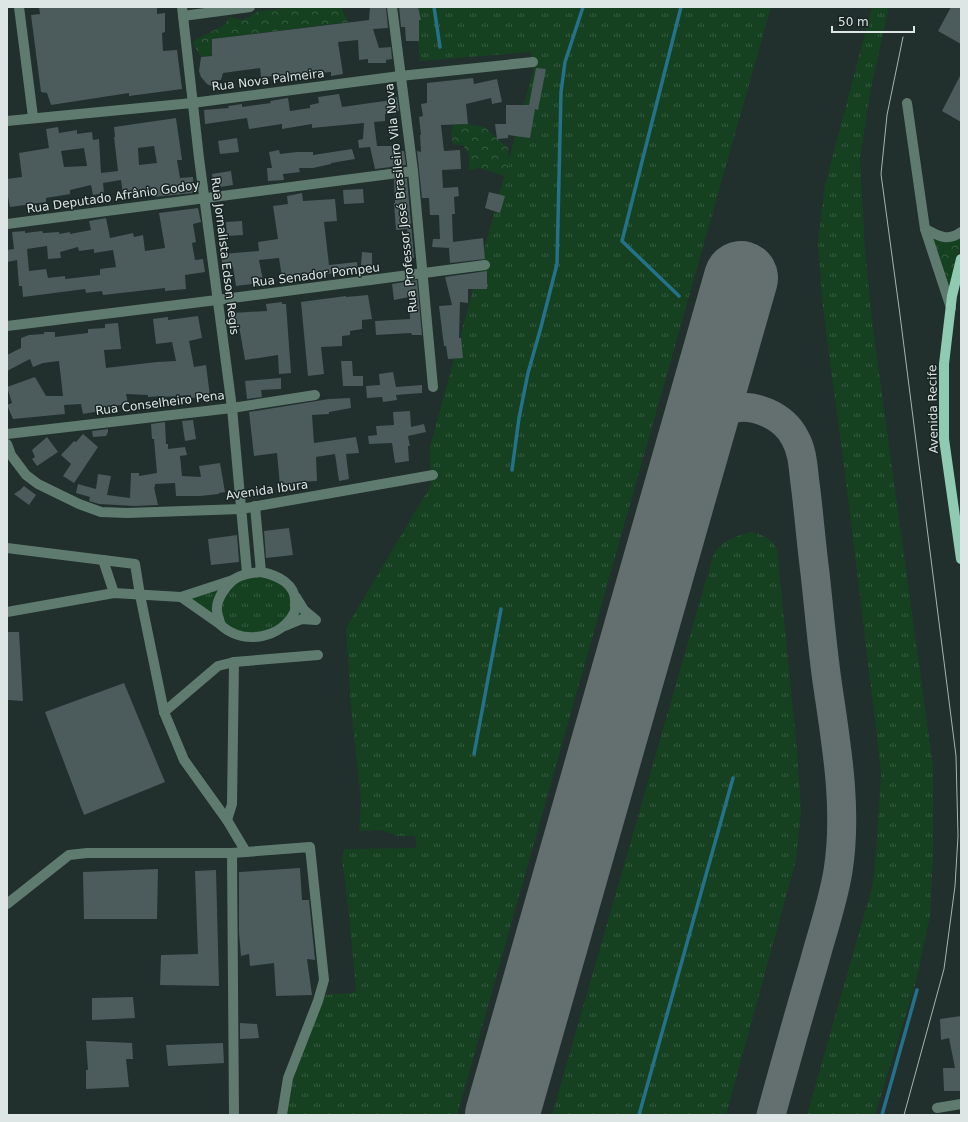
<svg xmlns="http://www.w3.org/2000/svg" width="968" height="1122" font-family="'DejaVu Sans',sans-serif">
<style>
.grass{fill:url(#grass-tufts)}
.forest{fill:url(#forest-crowns)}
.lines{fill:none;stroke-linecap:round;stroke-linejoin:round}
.stream{stroke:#247189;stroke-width:3.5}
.taxiway{stroke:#64706f;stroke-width:29}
.runway{stroke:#64706f;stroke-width:74}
.building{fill:#4c5b5c;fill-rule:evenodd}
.minor{stroke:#5f7b6f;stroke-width:10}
.major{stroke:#8fcab2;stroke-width:10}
.tram{stroke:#a8b2b1;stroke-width:1}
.labels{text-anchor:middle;stroke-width:3;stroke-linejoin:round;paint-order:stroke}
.street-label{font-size:12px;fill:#dde6e5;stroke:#182523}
</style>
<defs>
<pattern id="grass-tufts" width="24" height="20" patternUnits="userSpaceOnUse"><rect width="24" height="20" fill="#164121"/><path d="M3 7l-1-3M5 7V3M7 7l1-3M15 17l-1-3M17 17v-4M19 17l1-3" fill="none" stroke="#375c41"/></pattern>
<pattern id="forest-crowns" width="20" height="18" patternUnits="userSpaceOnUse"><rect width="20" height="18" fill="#164121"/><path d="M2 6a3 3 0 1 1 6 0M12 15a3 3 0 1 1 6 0" fill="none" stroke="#375c41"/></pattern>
</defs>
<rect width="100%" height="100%" fill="#212f2d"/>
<g class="grass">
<polygon points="414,7 771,7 457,1115 287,1115 293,1077 323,995 352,993 356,991 349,914 342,860 344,849 417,848 415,836 397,836 382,830 359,831 361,802 351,706 346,628 431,485 430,447 533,71 531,52 420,61"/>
<polygon points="872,7 889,7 871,88 860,159 865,251 873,329 933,766 933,857 930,917 915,985 875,1115 807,1115 873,884 878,824 881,774 874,711 843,458 823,309 818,242 825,185"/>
<path d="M750,532C762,534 771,538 777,549L797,751L801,811L796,860L726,1115H552L713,556C721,541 734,537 750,532Z"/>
<polygon points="273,575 316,620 243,637 181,597 233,580"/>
</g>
<g class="forest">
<polygon points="284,7 341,7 348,22 212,39 212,55 201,57 192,42 224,25 230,17 243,20 259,11 280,9"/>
<polygon points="468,124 484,127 508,148 509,165 504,176 480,168 469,171 469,155 463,145 453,144 451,134 453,125"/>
<polygon points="928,234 961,235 961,245 955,264 950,296"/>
</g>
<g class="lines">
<g class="stream">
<polyline points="434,7 440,47"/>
<polyline points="679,296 622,241 681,7"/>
<polyline points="512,470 519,418 528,373 541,327 557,264 561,92 565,62 583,7"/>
<polyline points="474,754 501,609"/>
<polyline points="639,1115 733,778"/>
<polyline points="882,1115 917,990"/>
</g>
<path class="taxiway" d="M691,453C699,434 708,418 728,410C752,401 784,416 795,438C803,452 803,468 805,483C809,513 811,543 815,573C819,609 822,645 827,681C836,743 848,808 838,871C833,902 822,933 814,963C799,1014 785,1064 771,1115"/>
<polyline class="runway" points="502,1115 741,278"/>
</g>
<g class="building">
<polygon points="39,7 157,7 157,14 165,13 165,32 162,33 163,51 177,50 182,89 129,96 129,93 51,105 47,93 41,92 31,15 40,14"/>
<polygon points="370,7 386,7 388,28 373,29 379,48 391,47 392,59 386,60 386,63 368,63 368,59 359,60 358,40 338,42 343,74 331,76 331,72 261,77 260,68 223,73 221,80 216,80 215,88 207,84 201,77 199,71 201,57 212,56 212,39 369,20"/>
<polygon points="399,7 418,7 421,20 419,20 419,41 406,41 405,27 401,27"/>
<polygon points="951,7 961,7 961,44 938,31"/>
<polygon points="536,68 546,69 538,110 535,109 530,138 508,135 508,138 497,139 495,124 506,124 506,105 529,105"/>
<polygon points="961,74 961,122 942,111"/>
<polygon points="473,78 474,84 497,79 502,102 492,104 491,98 466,104 468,124 441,125 444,151 460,150 461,169 442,170 443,188 458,187 459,196 454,197 455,214 452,214 453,242 483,238 485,259 450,263 449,248 432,247 433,239 440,239 439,215 430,215 429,198 422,198 417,151 421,152 420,135 421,135 419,117 423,116 421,104 427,103 427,83"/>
<polygon points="339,94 342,107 392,100 391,98 397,97 399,111 385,114 385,121 374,122 377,146 392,146 392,151 404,151 406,165 375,169 370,147 359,148 358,140 363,139 364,123 312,128 312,124 282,129 282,124 249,129 247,118 205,124 204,110 229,108 228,106 242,104 242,107 271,103 270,101 288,98 290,111 310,108 310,105 319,103 318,97"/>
<path d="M176,118L182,160H177L180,178L193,177L194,193L153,197V191L123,194L121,180L103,183L104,193L93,195L91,185L70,190V194L46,198V202L10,207L7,192V179L22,177L19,153L49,148L46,129L58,127L59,133L77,130V134L92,132L93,140L99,139L101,173L118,171L114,137H115L114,127ZM154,146L157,163L139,165L138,148ZM84,148L87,166L64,167L61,151Z"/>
<polygon points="237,138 239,152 220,154 218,141"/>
<polygon points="352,149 355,159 331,163 331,164 313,168 299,168 300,172 283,174 284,180 268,181 267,168 272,168 269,152 279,150 280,154 297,152 313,152 313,155"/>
<polygon points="231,171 233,185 214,188 212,174"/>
<polygon points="407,178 414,258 412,258 407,229 396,230 394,203 395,203 394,180"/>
<polygon points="363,189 364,203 344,204 343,190"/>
<polygon points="489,192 505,196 500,213 485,208"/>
<polygon points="302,193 303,201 335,199 337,221 324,222 329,265 357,262 358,272 310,275 310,276 296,278 295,275 282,277 279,258 259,260 264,285 252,287 252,284 236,286 233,267 222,268 222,254 259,251 258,242 278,239 273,206 288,204 287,196"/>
<path d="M198,208L201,222L193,224L196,242L192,243L195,260L203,259L205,272L185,275L186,289L165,291V288L103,295L102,291L86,293L85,289L23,297L22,286H19L17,260L7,262V250L14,249L12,232L25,231V233L42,231L43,233L59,232V234L70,232V234L91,230L89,221L106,218L110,238L133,233L134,237L143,235L145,251L165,248L159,213ZM47,246L48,259L61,258L60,252L78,247L79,251L94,249V253L113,250L116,267L100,269V275L65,279V276L48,278L46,269L29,271L27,249Z"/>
<polygon points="242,221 243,235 227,236 226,222"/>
<polygon points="362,252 372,253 372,266 361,265"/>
<polygon points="487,271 487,289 468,289 468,303 460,302 459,338 461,338 463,358 448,359 446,346 444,346 439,306 452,305 445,277"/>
<polygon points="417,280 422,335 412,335 411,333 376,335 375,321 410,319 409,297 394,300 392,284"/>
<polygon points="368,295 372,319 362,320 362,329 350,331 350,335 342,336 342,346 321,347 324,374 308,376 301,302 346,296 346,297"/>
<polygon points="282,302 282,304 286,304 291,373 279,374 278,355 245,360 239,326 230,325 231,313 267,311 266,304"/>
<polygon points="198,316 202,338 189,341 194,367 206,365 210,396 191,398 191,395 163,397 163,396 148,397 148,395 126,394 128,404 99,408 100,411 83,414 81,404 64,405 65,414 13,419 7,405 12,403 7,387 35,377 46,396 63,396 59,361 43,363 33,367 30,359 7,371 7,355 21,348 21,338 29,335 44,334 44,332 55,332 55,337 88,333 88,329 105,328 105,324 118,323 121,349 104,350 106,368 157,362 176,361 172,342 156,344 153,319 168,317 168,320"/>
<polygon points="341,361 352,361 353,376 363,376 363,386 343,386"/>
<polygon points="393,372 396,387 422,385 422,393 396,395 397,400 383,402 382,397 367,398 366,386 380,385 379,374"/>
<polygon points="281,378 281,389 261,390 262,397 247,399 245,381"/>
<polygon points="350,398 351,408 329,412 329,414 312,415 314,443 356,437 359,453 346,454 349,479 339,481 335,454 316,457 317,481 298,482 298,484 280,486 277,453 254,456 249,412 329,399"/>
<polygon points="410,411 411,427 424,424 426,432 408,436 410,446 408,446 409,461 395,463 392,443 369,444 368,436 377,435 376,426 394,425 393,412"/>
<polygon points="193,420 196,439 185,441 182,421"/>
<polygon points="165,422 166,444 168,444 168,449 185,447 187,455 180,456 182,476 201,477 199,466 220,463 225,492 219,493 219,494 200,496 176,496 175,483 155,484 155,487 154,487 158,505 134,506 99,504 89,501 90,497 76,493 78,484 96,489 98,474 111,476 107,495 130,498 131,473 139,473 139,476 157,473 154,439 152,439 151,424"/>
<polygon points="108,429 108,432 106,436 93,437 92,431"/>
<polygon points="83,434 98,447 74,483 63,476 71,464 61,455 74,441 76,442"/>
<polygon points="47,437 58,452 37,466 32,459 35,457 32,450"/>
<polygon points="24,486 36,495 29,505 14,494 20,490"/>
<polygon points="289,528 293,555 266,558 264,531"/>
<polygon points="237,535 239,562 211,565 208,539"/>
<polygon points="7,632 19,632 23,701 7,700"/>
<polygon points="124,683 165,782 84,815 45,712"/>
<polygon points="300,868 302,900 309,900 315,960 307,959 312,995 276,996 274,963 250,966 249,954 241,956 239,933 239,872"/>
<polygon points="158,869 157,919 84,919 83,872"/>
<polygon points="216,870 219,986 160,985 161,955 198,954 195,871"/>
<polygon points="133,997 135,1018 92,1020 92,998"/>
<polygon points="961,1016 961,1091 944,1091 943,1068 955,1068 949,1038 941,1040 940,1019"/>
<polygon points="240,1023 257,1024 259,1038 240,1039"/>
<polygon points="86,1041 132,1043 133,1059 126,1059 129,1087 86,1089 86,1070 88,1070"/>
<polygon points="223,1043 224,1063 168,1066 166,1045"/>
</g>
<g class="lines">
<g class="minor">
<polyline points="19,7 33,117"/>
<polyline points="182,7 199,158 232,408 247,573"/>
<polyline points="392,7 413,171 433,387"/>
<polyline points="183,16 250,7"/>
<polyline points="907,103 925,229 951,308"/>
<polyline points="7,121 192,103 400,76 533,62"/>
<polyline points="7,224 413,171"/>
<path d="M925,229C939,236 947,242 961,232"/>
<polyline points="7,326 217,300 485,265"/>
<polyline points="7,434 232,408 315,395"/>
<polyline points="7,444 11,455 26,475 38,484 79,504 101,512 127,513 241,509 433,475"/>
<polyline points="255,506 261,572"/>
<polyline points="7,548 103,560"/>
<path d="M261,572C277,575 297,584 295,604C295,607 296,610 294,613C281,638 245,645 223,627C220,625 220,623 219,619C218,616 217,613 217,610C216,600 225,587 232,581C240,574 251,573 261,572Z"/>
<polyline points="114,593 103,560 135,564 140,595 164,712 184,760 227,820 246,852"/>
<polyline points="7,612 114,593 181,597"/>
<polyline points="221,625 181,597 233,580"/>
<polyline points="285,626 302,619 316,620 304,610 296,597"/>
<polyline points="164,712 218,666 234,662 318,655"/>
<polyline points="227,820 232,804 234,662"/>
<polyline points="232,853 234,1115"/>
<polyline points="7,904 69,855 87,853 232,853 310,847 324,980 318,1001 288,1078 282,1115"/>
<polyline points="937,1108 961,1104"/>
</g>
<polyline class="major" points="961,259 952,296 944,364 944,439 961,559"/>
<polyline class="tram" points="903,37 887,115 881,174 900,315 956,756 958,836 955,886 944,969 904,1115"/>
</g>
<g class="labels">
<g class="street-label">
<text transform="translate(268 80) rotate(-7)" y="4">Rua Nova Palmeira</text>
<text transform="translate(113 197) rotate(-8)" y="4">Rua Deputado Afrânio Godoy</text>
<text transform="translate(401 198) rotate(-96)" y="4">Rua Professor José Brasileiro Vila Nova</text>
<text transform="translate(225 256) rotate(83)" y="4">Rua Jornalista Edson Regis</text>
<text transform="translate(316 275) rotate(-7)" y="4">Rua Senador Pompeu</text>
<text transform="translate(160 403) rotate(-7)" y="4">Rua Conselheiro Pena</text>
<text transform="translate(933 409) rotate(-91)" y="4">Avenida Recife</text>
<text transform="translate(267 490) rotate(-8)" y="4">Avenida Ibura</text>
</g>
</g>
<rect width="968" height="1122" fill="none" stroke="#dde6e5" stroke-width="16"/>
<path d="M832 26v6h82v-6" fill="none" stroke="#dde6e5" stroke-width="2"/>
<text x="838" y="26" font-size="12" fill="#dde6e5" stroke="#182523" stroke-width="3" paint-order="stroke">50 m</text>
</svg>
